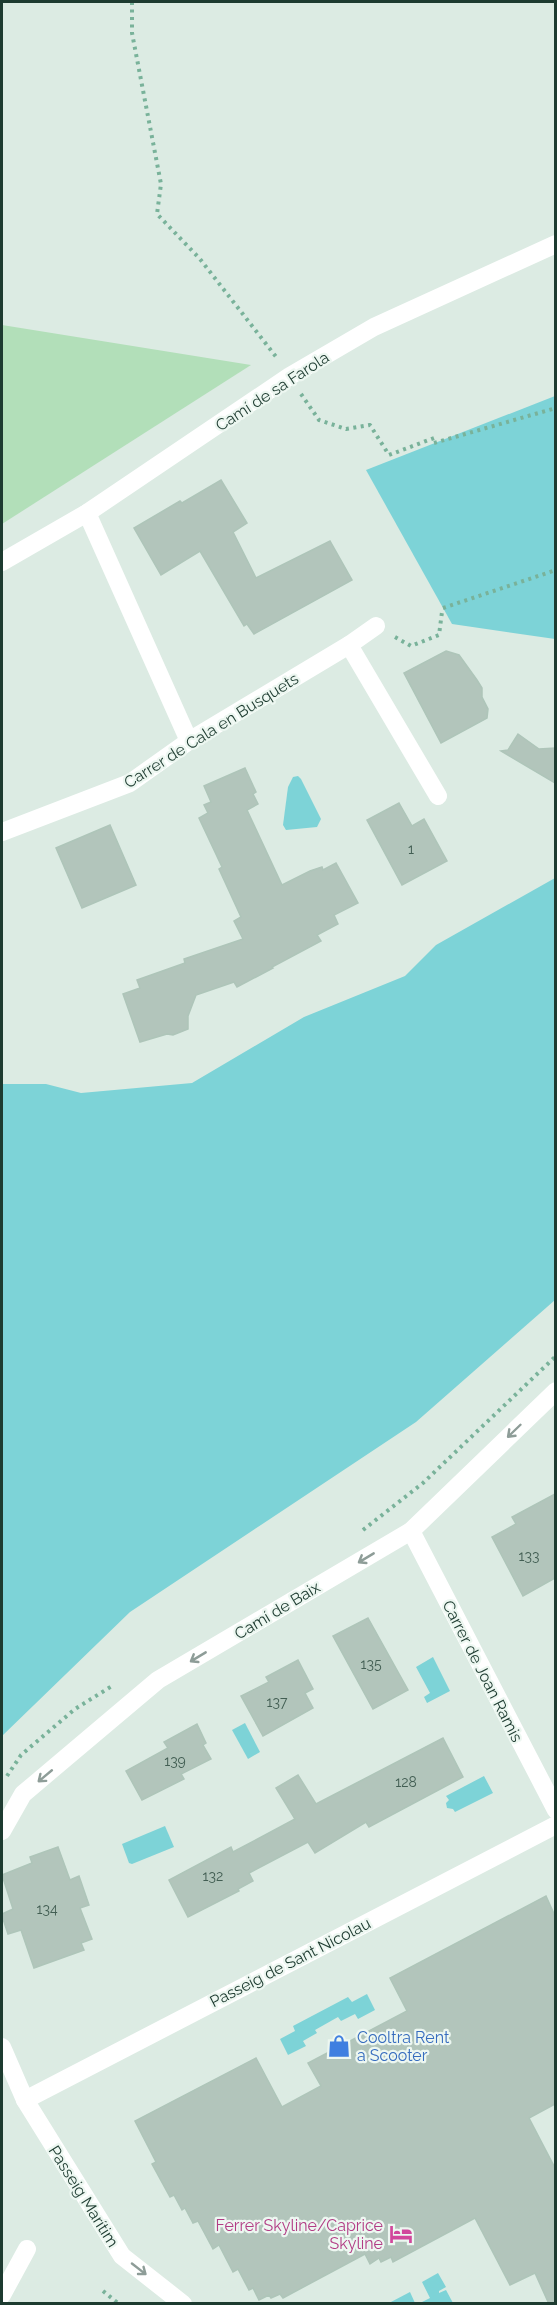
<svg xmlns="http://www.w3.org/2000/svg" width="557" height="2305" font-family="Raleway,sans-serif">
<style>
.green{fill:#b2dfb9}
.water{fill:#7dd3d7}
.building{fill:#b2c5bb;stroke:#aec5b9;stroke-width:1.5}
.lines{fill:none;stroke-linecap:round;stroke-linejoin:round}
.path{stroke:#79b29a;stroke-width:4;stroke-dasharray:3 4.5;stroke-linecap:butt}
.minor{stroke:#fff;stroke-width:18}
.oneway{stroke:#8e9d98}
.labels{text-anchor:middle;stroke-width:4.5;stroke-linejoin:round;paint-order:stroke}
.number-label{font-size:14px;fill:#425e53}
.street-label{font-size:16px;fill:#1d3b30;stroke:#edf7f1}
.shop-label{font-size:16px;fill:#366cbe;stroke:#edf7f1;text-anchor:start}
.hotel-label{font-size:16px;fill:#b23c85;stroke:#edf7f1;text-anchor:end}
</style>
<rect width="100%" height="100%" fill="#dcebe3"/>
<polygon class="green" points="2,325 251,365 2,524"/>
<g class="water">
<polygon points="555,396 555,639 452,624 366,470"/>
<polygon points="298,776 301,779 321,819 317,827 286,830 283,825 288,787 293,777"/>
<polygon points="555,878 555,1300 416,1422 130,1612 2,1736 2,1084 46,1084 81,1093 192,1083 304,1017 405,976 436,945"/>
<polygon points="433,1657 450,1691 427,1703 424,1697 430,1693 416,1667"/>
<polygon points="245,1723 260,1752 248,1759 232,1730"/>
<polygon points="484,1776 493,1793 455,1812 453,1809 447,1808 446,1803 449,1800 446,1796"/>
<polygon points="165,1826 174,1847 132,1864 129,1863 122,1844"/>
<polygon points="367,1994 375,2010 358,2019 355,2014 341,2021 338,2017 315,2030 317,2033 303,2041 306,2046 288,2055 280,2039 295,2031 293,2026 348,1997 352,2002"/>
<polygon points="438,2273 446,2287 439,2291 439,2293 446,2290 453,2303 420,2303 430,2298 422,2282"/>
<polygon points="410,2292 415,2303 389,2303"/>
</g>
<g class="building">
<polygon points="221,480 247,523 233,532 256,578 330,541 352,580 254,634 247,624 244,626 200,551 161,575 134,528 180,501 182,503"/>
<polygon points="446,651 459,655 477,680 482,688 482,697 488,709 487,718 441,743 404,673"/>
<polygon points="518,734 539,749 555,748 555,783 501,751 508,750"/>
<polygon points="245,768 256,792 253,794 258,804 247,810 282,885 310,871 322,867 323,870 336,863 358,903 334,915 338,924 317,935 321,941 272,967 273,968 237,987 234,982 196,995 188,1016 188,1029 173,1035 167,1034 140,1042 123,994 140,988 137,980 185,963 184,959 243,939 234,921 241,917 219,869 222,867 199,818 208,813 204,805 211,802 204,786"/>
<polygon points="399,803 412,826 424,819 447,861 402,885 367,820"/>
<polygon points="110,825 136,885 82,908 56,848"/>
<polygon points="555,1494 555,1578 523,1596 492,1537 516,1524 512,1517"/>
<polygon points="368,1618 408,1690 373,1709 333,1636"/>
<polygon points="298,1660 313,1689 305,1693 313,1708 263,1736 241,1696 269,1682 266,1677"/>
<polygon points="197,1724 206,1743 203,1745 211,1759 181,1774 184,1779 142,1800 126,1771 168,1748 164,1742"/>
<polygon points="443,1738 463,1777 369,1827 366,1822 315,1853 308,1842 249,1873 253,1881 238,1889 239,1891 188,1917 169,1880 231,1847 233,1852 295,1819 276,1788 298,1775 316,1804"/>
<polygon points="58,1847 70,1880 79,1876 89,1905 80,1908 92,1939 81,1943 84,1950 34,1968 21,1930 8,1934 2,1916 2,1914 13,1909 2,1875 32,1863 30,1857"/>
<polygon points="546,1896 555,1916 555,2104 529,2118 555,2168 555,2304 549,2304 535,2273 510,2285 475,2218 393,2262 391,2257 381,2262 379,2258 370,2264 365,2254 283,2298 280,2294 271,2298 269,2295 259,2300 253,2288 249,2290 238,2269 233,2272 219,2245 213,2249 198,2221 193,2223 185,2208 182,2210 174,2195 170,2197 152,2164 156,2162 135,2121 256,2058 282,2107 321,2086 308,2063 407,2011 390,1978"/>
</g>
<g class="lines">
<g class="path">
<polyline points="132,2 132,33 161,184 157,214 200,259 277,358"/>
<polyline points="301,394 319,420 346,429 370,425 389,455 434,438"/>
<polyline points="434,443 556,408"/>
<polyline points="443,608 556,570"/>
<polyline points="395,637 411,646 439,635 442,612"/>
<polyline points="363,1530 423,1483 556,1356"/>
<polyline points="7,1776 21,1755 75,1709 112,1686"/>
<polyline points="103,2291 119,2304"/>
</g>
<g class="minor">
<polyline points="87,513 189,741"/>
<polyline points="2,562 87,513 290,376 374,327 556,244"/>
<polyline points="349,645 438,796"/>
<polyline points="2,832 130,783 189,741 349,645 376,626"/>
<polyline points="411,1531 556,1810"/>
<polyline points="2,1831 23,1794 158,1680 411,1531 556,1391"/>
<polyline points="2,2047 25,2100 122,2256 183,2304"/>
<polyline points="25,2100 556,1825"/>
<polyline points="2,2295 27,2249"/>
</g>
</g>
<defs><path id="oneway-shaft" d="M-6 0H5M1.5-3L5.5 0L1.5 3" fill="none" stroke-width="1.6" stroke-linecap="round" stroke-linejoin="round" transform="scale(1.5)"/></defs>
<g class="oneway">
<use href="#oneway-shaft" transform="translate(514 1431) rotate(136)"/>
<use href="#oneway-shaft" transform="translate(366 1558) rotate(149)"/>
<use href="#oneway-shaft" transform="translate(198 1657) rotate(149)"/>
<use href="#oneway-shaft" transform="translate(45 1776) rotate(140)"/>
<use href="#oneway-shaft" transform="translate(139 2269) rotate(38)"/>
</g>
<defs>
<g id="shop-bare" transform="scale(1.8)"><path d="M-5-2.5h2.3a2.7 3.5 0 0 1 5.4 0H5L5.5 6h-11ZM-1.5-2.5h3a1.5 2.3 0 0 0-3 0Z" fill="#3f7fe0" stroke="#edf7f1" stroke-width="2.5" paint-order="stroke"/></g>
<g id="hotel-bare" transform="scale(1.8)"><path d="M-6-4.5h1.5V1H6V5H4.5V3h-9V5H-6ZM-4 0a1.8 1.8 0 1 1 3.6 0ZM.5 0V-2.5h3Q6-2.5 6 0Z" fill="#d1479c" stroke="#edf7f1" stroke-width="2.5" paint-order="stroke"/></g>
</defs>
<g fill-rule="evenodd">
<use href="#shop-bare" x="339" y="2046"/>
<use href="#hotel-bare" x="401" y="2234"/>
</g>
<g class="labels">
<g class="number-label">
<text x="411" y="854">1</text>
<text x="529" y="1561">133</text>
<text x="371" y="1669">135</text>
<text x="277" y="1707">137</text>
<text x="175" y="1766">139</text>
<text x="406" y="1787">128</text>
<text x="213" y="1881">132</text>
<text x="47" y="1914">134</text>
</g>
<g class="street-label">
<text transform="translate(272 391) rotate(-33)" y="6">Camí de sa Farola</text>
<text transform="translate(211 730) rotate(-32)" y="6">Carrer de Cala en Busquets</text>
<text transform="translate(277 1610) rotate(-31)" y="6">Camí de Baix</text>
<text transform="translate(483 1671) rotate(63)" y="6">Carrer de Joan Ramis</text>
<text transform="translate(290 1962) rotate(-27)" y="6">Passeig de Sant Nicolau</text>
<text transform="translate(84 2196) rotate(58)" y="6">Passeig Marítim</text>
</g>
<g class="shop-label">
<text x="357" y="2043">Cooltra Rent<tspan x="357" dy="18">a Scooter</tspan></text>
</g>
<g class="hotel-label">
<text x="383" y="2231">Ferrer Skyline/Caprice<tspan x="383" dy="18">Skyline</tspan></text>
</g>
</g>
<rect width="557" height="2305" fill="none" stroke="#1d3b30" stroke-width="6"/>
</svg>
